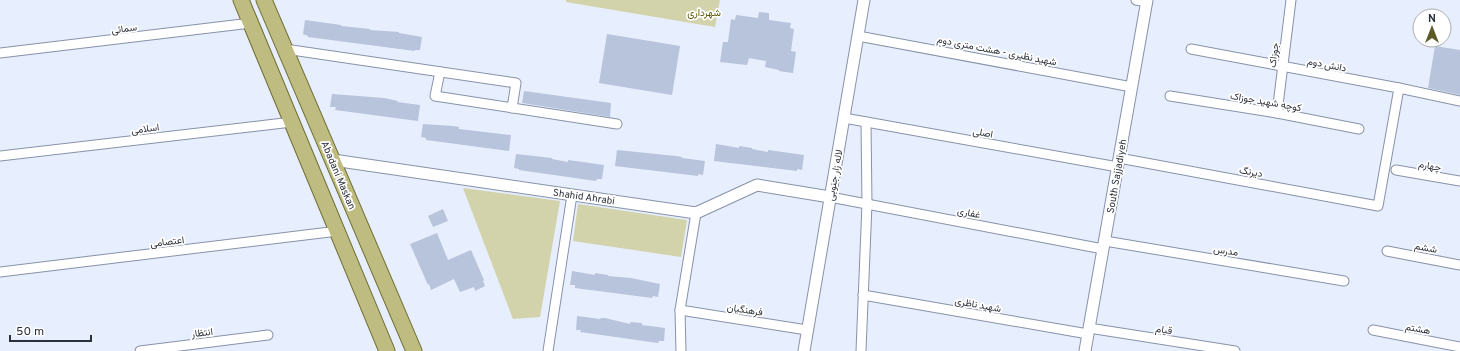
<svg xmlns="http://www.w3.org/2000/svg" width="1460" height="351" font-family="Overpass,Vazirmatn,sans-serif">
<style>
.green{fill:#d2d2ab}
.building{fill:#b8c3dc}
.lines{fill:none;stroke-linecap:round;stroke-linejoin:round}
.minor-casing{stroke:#8792a9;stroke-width:11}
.tertiary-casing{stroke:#8792a9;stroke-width:13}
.primary-casing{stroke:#706e32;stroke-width:17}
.minor{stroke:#fff;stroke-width:9}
.tertiary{stroke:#fff;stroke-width:11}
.primary{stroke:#bfbc82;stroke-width:15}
.labels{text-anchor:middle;stroke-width:3.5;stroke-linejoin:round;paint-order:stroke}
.park-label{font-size:10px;fill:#5b5806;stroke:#fff}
.street-label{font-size:10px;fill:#2c303a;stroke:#fff}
</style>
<rect width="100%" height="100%" fill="#e7eefd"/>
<g class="green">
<polygon points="566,0 720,0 715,27 566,2"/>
<polygon points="463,188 560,201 540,317 513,319"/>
<polygon points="578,204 687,220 681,257 573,241"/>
</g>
<g class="building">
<polygon points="759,12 769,13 769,20 791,23 790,28 794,29 791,51 796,52 793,73 779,71 779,70 765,67 766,61 749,58 747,65 720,62 723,42 728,42 731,19 735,20 736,15 758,18"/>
<polygon points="305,20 341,25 341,26 370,29 370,30 399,32 399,33 422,37 420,50 415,50 415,51 308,37 308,36 303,34"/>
<polygon points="607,34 680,46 672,95 599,83"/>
<polygon points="1435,46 1460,50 1460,95 1428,88"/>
<polygon points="524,91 611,103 610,117 522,103"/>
<polygon points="332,94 384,98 398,101 397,102 420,105 418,121 335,110 336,107 330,107"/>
<polygon points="423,124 453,126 459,127 459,129 511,135 509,151 426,140 426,138 421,137"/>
<polygon points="716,144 739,148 739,146 752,148 752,149 768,152 768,150 804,155 802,170 797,169 797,171 714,161"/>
<polygon points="617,150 676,156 682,157 682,158 705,161 703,175 698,174 698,176 615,166"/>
<polygon points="516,154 552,158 552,159 568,162 568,160 604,165 602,179 597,179 596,181 519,170 519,169 514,168"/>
<polygon points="443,209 448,221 433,227 428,216"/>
<polygon points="437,233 448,260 471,250 484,280 483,281 485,286 475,291 474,287 460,292 454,279 431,290 429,284 428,285 410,244"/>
<polygon points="572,271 595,275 595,273 608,275 608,276 631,278 660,284 658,297 653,296 652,298 575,288 575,285 570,285"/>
<polygon points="577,316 600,319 601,318 605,318 630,324 630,322 642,323 642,325 665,328 664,341 659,341 658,343 580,332 581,330 576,330"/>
</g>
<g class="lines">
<g class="minor-casing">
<g id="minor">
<polyline points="1136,0 1147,2"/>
<polyline points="858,36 1132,87"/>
<polyline points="285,49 516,83 512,108"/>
<polyline points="1191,49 1399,88 1460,101"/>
<polyline points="0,53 251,23"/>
<polyline points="440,72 435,96 617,124"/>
<polyline points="1170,96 1277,113 1359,129"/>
<polyline points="1277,113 1291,0"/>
<polyline points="844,118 1118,167"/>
<polyline points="0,156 292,122"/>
<polyline points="1119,158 1378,206 1399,88"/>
<polyline points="1396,170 1460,181"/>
<polyline points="830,197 1103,249"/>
<polyline points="1105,241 1344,281"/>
<polyline points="1387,251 1460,265"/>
<polyline points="0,272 338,231"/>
<polyline points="863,295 1088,334"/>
<polyline points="680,310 807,330"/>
<polyline points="1089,328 1235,351"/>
<polyline points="1373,330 1460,347"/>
<polyline points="140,351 268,335"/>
<polyline points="548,351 572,195"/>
<polyline points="681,351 680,310 696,213"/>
<polyline points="861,351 867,204 866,122"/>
</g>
</g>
<g class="tertiary-casing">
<g id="tertiary">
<polyline points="333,160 696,213 757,185 830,197"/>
<polyline points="804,351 864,0"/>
<polyline points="1085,351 1147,0"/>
</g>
</g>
<g class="primary-casing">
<g id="primary">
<polyline points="241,0 387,351"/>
<polyline points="264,0 414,351"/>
</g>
</g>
<use href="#minor" class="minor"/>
<use href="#tertiary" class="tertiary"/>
<use href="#primary" class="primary"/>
</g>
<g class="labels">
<g class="park-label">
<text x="704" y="16">شهرداری</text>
</g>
<g class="street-label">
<text transform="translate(124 28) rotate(-7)" y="4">سمائی</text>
<text transform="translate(997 50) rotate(11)" y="4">شهید نظیری - هشت متری دوم</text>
<text transform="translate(1273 55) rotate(-83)" y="4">جوزاک</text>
<text transform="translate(1327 64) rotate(11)" y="4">دانش دوم</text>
<text transform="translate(1266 101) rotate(10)" y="4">کوچه شهید جوزاک</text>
<text transform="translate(145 128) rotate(-7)" y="4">اسلامی</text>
<text transform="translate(983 132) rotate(10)" y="4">اصلی</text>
<text transform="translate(1430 165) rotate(10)" y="4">چهارم</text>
<text transform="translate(1251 171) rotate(10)" y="4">دیرنگ</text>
<text transform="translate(339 175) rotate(67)" y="4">Abadani Maskan</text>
<text transform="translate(834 175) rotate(-80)" y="4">لاله زار جنوبی</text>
<text transform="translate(1116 176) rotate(-80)" y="4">South Sajjadiyeh</text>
<text transform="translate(584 196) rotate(8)" y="4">Shahid Ahrabi</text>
<text transform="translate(969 212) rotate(11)" y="4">غفاری</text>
<text transform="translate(167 241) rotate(-7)" y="4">اعتصامی</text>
<text transform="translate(1426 247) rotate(11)" y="4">ششم</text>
<text transform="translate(1226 250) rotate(9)" y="4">مدرس</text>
<text transform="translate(978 304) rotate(10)" y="4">شهید ناظری</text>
<text transform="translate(745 309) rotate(9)" y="4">فرهنگیان</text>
<text transform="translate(1418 328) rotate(10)" y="4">هشتم</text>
<text transform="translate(1164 329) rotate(9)" y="4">قیام</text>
<text transform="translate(202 332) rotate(-7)" y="4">انتظار</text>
</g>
</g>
<g transform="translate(1432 28)"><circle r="19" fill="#ffffff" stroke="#abacb0"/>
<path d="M0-3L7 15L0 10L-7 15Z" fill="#5c5a27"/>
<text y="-6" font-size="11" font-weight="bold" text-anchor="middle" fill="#2c303a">N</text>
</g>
<path d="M10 335v6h81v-6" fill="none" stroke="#2c303a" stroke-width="2"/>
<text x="16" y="335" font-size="12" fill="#2c303a" stroke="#ffffff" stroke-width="3" paint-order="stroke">50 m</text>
</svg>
